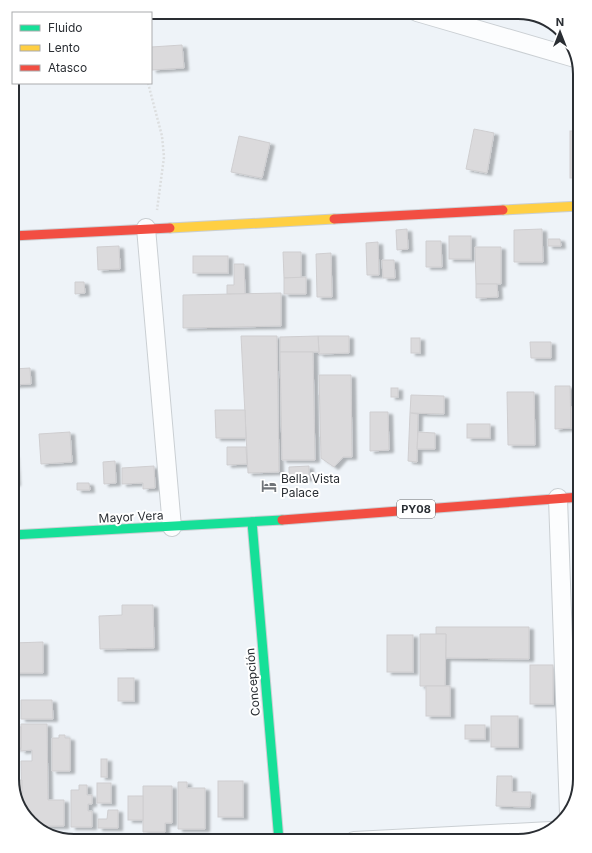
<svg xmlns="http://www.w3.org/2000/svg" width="592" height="853" font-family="Inter,sans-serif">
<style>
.building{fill:#dbdadc;stroke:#cfced0;filter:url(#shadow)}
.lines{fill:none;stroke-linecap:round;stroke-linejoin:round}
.street-casing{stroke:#cacfd3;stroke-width:20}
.fast-casing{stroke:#cacfd3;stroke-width:11}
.slow-casing{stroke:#cacfd3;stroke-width:11}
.jam-casing{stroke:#cacfd3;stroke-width:11}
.path{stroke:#dcdedf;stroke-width:2.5;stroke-dasharray:2 2;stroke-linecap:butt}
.street{stroke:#fcfdfe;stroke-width:18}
.fast{stroke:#16e098;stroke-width:9}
.slow{stroke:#ffcf43;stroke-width:9}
.jam{stroke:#f24e42;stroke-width:9}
.labels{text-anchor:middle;stroke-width:4;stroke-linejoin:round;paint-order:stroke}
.shield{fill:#fff;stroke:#6a6d70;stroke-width:1}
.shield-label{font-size:11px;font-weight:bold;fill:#2a2e33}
.poi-label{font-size:12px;fill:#2a2e33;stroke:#fff;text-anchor:start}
.street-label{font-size:12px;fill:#2a2e33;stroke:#fff}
.rim{fill:none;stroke:#2a2e33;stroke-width:2}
</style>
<defs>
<filter id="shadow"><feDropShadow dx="4.5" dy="2.5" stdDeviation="1" flood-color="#0004"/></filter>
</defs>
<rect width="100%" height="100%" fill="#eef3f8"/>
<g class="building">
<polygon points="182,45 184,68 152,70 151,47"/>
<polygon points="474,129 494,133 487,173 466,169"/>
<rect x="570" y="131" width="10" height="47"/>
<polygon points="239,136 270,143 262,178 231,172"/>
<polygon points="407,229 408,249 397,250 396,230"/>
<polygon points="542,229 543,262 514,262 514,230"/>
<rect x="449" y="236" width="22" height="23"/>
<polygon points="548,239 560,239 561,246 548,246"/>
<polygon points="426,241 441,241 442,267 426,267"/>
<polygon points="378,242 379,275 367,275 366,243"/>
<polygon points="119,246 120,269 98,270 97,247"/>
<polygon points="475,247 501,247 501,284 476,284"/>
<polygon points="283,252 301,252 301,278 284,278"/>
<polygon points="331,253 332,297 317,297 316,254"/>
<rect x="193" y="256" width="35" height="17"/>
<polygon points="382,260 394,260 395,278 383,278"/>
<polygon points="234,264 244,264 245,294 227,294 227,285 234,285"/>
<polygon points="306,277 306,294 284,294 284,278"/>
<polygon points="75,282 84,282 85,293 75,294"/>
<polygon points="476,284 497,284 498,297 476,298"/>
<polygon points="281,293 281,326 183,328 183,295"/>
<polygon points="241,336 277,336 279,472 248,473"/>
<polygon points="318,336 349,336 349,353 319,354"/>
<polygon points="318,336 319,352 280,352 280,337"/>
<rect x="411" y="338" width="9" height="15"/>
<polygon points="530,342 551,342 551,358 531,358"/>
<polygon points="280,352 313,352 315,460 282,460"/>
<polygon points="30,368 31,384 12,385 12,369"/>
<polygon points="319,375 351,375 352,457 343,457 334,467 321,458"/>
<polygon points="555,386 570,386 571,428 555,429"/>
<rect x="391" y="388" width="7" height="9"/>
<polygon points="507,392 534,392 535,445 508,445"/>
<polygon points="411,395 444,396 444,414 410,413"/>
<rect x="571" y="407" width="4" height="21"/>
<polygon points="215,410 245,410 246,438 216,438"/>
<polygon points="370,412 388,412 389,450 370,451"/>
<polygon points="410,413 418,414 417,462 408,461"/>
<rect x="467" y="424" width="23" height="14"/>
<polygon points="70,432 72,462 41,464 39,434"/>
<polygon points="418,432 435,433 435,449 417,449"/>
<polygon points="227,447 246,447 247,464 227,465"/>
<polygon points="12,455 14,455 16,483 12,484"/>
<polygon points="115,461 116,483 104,484 103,462"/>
<polygon points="154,466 155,488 143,489 143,483 122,484 122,468"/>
<polygon points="309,466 309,478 289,479 289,467"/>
<polygon points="77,483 89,483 90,490 77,490"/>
<polygon points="122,605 153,605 154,648 100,649 99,616 122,615"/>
<polygon points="436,627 529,627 529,659 446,658 446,634 436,634"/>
<polygon points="420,634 446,634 445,686 420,686"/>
<rect x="387" y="635" width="26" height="37"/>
<polygon points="43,642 43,673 12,673 12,643"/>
<rect x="530" y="665" width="23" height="39"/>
<rect x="118" y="678" width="16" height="23"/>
<rect x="426" y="686" width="24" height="30"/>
<polygon points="21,700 52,700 53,719 21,719"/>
<rect x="491" y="716" width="27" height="31"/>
<polygon points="21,724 47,724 48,800 64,800 64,826 37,826 22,812 21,761 32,761 32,750 21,751"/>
<rect x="465" y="725" width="20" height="14"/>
<rect x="12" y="727" width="9" height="21"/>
<polygon points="59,735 65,735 65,738 70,738 70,771 52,771 52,738 59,738"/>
<rect x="101" y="759" width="6" height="18"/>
<polygon points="497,776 512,776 512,792 531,792 530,807 496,806"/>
<polygon points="15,780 22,780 22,794 16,794"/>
<rect x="218" y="781" width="25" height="36"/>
<polygon points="178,782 187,782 187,788 205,788 205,829 178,829"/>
<rect x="97" y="783" width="14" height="20"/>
<polygon points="79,785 87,785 87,795 92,795 92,804 88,804 88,811 92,811 92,827 71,827 71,790 79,790"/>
<polygon points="143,786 172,786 172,823 165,823 165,832 143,832"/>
<rect x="128" y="796" width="15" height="24"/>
<polygon points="108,810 118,810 118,828 98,828 98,819 107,819"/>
</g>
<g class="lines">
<g class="street-casing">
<g id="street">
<polyline points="417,12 575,58"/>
<polyline points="146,228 172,527"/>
<polyline points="558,498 569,813"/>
<polyline points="354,841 551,831"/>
</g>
</g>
<g class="fast-casing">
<g id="fast">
<polyline points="252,522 279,841"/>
<polyline points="12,535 282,520"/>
</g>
</g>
<g class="slow-casing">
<g id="slow">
<polyline points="503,210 580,206"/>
<polyline points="170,228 334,219"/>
</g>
</g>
<g class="jam-casing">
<g id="jam">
<polyline points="334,219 503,210"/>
<polyline points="12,236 170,228"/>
<polyline points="282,520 580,497"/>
</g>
</g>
<g class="path">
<polyline points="145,12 145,13"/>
<polyline points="148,83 162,136 164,157 157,210"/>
</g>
<use href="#street" class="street"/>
<use href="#fast" class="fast"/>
<use href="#slow" class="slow"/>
<use href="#jam" class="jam"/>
</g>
<defs>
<g id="hotel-bare" transform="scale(1.2)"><path d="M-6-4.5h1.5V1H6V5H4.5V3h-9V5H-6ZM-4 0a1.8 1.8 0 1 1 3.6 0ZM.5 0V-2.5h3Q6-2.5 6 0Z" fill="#6f7378" stroke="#fff" stroke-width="2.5" paint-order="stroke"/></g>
</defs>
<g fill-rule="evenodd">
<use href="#hotel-bare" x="269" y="486"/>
</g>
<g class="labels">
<rect class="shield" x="397" y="500" width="38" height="18" rx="3"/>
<g class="shield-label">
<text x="416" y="513">PY08</text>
</g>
<g class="poi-label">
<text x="281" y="483">Bella Vista<tspan x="281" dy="14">Palace</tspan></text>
</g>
<g class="street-label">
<text transform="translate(131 517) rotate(-3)" y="4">Mayor Vera</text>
<text transform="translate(253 682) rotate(-95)" y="4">Concepción</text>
</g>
</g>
<path d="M0 0H592V853H0ZM74 19H518A55 55 0 0 1 573 74V779A55 55 0 0 1 518 834H74A55 55 0 0 1 19 779V74A55 55 0 0 1 74 19Z" fill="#fff" fill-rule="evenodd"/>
<path class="rim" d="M74 19H518A55 55 0 0 1 573 74V779A55 55 0 0 1 518 834H74A55 55 0 0 1 19 779V74A55 55 0 0 1 74 19Z"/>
<rect x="12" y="12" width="140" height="72" fill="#ffffff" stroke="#aaabad"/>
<rect x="20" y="25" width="20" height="6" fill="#16e098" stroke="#aaabad"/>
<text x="48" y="32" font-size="12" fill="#2a2e33">Fluido</text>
<rect x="20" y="45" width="20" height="6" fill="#ffcf43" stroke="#aaabad"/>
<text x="48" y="52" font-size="12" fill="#2a2e33">Lento</text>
<rect x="20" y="65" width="20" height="6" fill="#f24e42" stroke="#aaabad"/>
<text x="48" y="72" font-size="12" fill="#2a2e33">Atasco</text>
<g transform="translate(560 32)" stroke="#ffffff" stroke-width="3" paint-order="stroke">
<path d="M0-3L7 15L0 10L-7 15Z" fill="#2a2e33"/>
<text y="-6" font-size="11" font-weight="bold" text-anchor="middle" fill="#2a2e33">N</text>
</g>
</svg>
